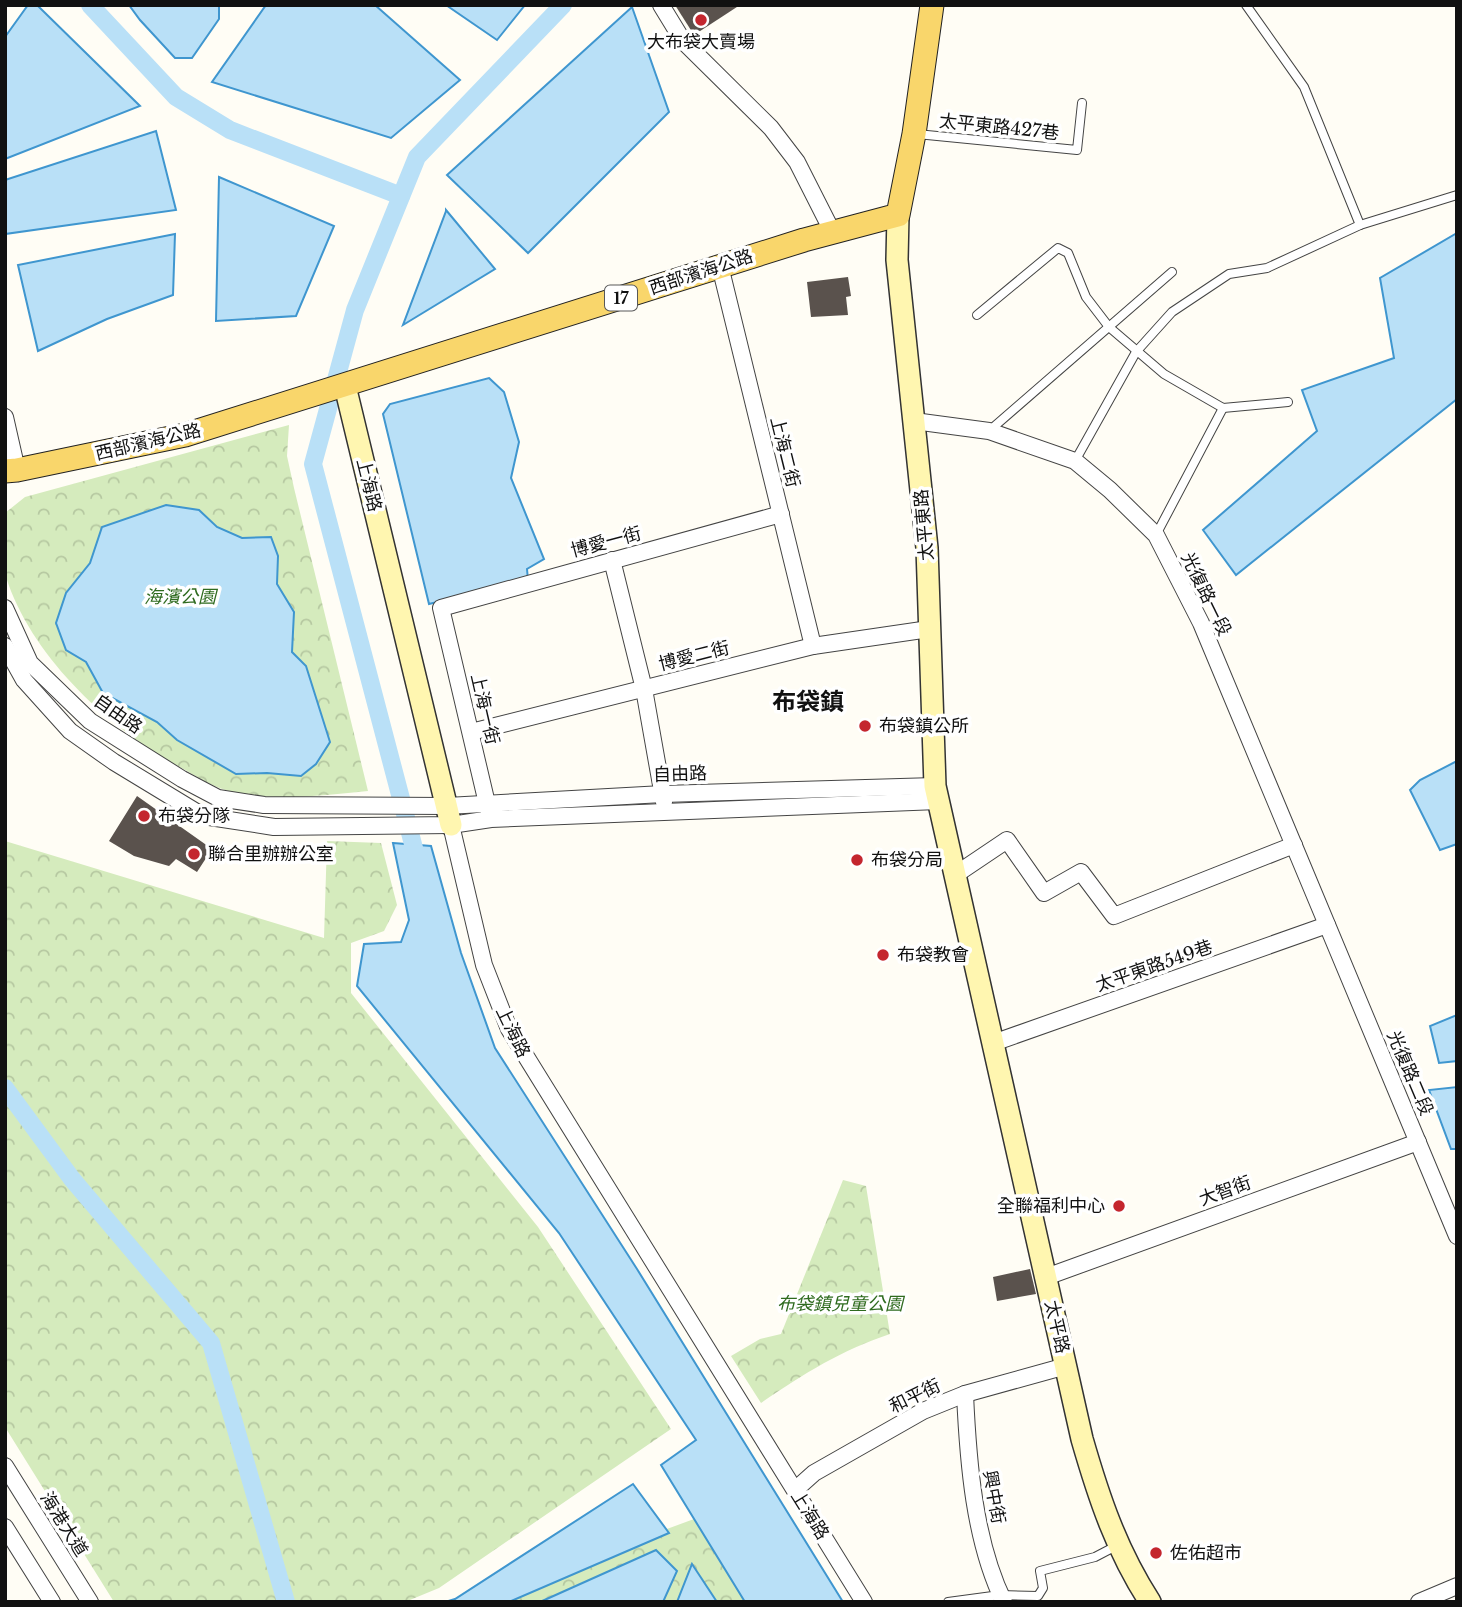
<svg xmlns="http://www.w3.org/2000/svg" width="1462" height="1607" font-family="'Libre Baskerville','Noto Sans TC',serif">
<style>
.park{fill:url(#park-crowns)}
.water{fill:#b9e0f7;stroke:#3f96cf;stroke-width:2}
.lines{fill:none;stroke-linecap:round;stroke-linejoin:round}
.canal{stroke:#b9e0f7;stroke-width:18}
.building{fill:#5a524d}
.lane-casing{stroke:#444;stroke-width:10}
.street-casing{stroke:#444;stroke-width:18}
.secondary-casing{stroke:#333;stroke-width:24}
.primary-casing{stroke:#222;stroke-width:25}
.lane{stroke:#fff;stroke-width:8}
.street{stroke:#fff;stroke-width:16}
.secondary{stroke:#fff6b0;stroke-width:21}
.primary{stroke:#f9d66b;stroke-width:23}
.poi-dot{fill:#c4262e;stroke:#fff;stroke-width:2.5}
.labels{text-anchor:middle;stroke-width:7;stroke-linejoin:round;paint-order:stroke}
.shield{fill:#fff;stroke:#585858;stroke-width:2}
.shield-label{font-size:16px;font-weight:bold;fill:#111}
.poi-label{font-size:18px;fill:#111;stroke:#fff;text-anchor:start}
.street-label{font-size:18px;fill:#111;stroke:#fff}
.park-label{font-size:18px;font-style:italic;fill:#2f6b1f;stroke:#fff}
.district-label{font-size:24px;font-weight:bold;fill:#111;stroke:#fff}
</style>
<defs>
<pattern id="park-crowns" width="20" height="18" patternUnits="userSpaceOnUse" patternTransform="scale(1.75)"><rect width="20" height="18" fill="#d5ebbd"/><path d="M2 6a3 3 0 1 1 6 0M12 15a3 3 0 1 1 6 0" fill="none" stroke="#b6c8a1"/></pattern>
</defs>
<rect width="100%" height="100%" fill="#fffdf5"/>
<g class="park">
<path d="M289,425L287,456L294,488L368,791C325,795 267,803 225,790C212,786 199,778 187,771C113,732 32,659 6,577C1,561 5,530 5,513L25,497Z"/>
<polygon points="5,841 324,938 327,841 381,843 397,905 384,931 351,943 351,993 538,1227 671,1429 439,1588 405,1602 114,1602 5,1427"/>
<path d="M843,1180L866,1186L890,1334C840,1351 805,1373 761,1403L731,1356L760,1339L781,1334Z"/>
<polygon points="694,1519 745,1602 469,1602"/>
</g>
<g class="water">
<polygon points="28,5 37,5 140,106 5,159 5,37"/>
<polygon points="129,5 219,5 219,19 192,58 175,58 140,20"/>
<polygon points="266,5 375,5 460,80 391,138 212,82"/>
<polygon points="446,5 525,5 497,40"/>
<polygon points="632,7 669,112 528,253 447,175"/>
<polygon points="156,131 176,210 5,234 5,180"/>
<polygon points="219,177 334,226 296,316 216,321"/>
<polygon points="446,210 495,269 403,325 446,211"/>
<polygon points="1457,233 1457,399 1236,575 1203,530 1317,431 1302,390 1394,358 1380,278"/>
<polygon points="175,234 173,295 107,319 38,351 18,265"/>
<polygon points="489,378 504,392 519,442 511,478 544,559 527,569 528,580 429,604 383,414 390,404"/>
<polygon points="166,505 199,510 217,527 242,538 271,537 278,556 277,584 294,612 292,652 306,666 330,742 316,764 301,776 267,773 236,774 177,740 157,722 103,693 86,662 66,650 56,623 66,593 90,563 102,527"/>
<polygon points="1457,761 1457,844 1440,850 1410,790 1420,780"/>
<polygon points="393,843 431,846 461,953 495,1048 637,1269 843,1602 745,1602 661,1465 696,1440 559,1233 357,986 364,944 401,942 409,920"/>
<polygon points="1457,1015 1457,1061 1439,1063 1430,1026"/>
<polygon points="1457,1087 1457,1149 1451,1149 1429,1090"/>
<polygon points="633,1484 669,1533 509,1602 445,1602 455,1599"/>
<polygon points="656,1550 677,1571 663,1602 540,1602"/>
<polygon points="692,1564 717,1602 677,1602"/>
</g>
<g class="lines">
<g class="canal">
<polyline points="90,5 176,97 230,130 401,196"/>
<polyline points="419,867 313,464 355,310 417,157 563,5"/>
<polyline points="5,1088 72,1179 211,1343 286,1602"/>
</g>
</g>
<g class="building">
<polygon points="675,5 740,5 694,35"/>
<polygon points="848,277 851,296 846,297 848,315 811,317 807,282"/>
<polygon points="137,796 212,849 197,872 176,859 169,866 134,856 109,841"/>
<polygon points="1030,1269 1036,1294 997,1301 993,1277"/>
</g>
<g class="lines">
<g class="lane-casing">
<g id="lane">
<polyline points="1246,5 1304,87 1360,225"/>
<polyline points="917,134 1077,150 1082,103"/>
<polyline points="977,315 1058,248 1068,253 1086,297 1109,327 1164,374 1223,408 1288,402"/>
<polyline points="989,431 1172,272"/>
<polyline points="1075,461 1136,352 1172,312 1229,274 1267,268 1360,225 1457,195"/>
<polyline points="1156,535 1223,408"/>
<polyline points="948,1602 1000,1595 1038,1596 1043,1588 1040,1571 1095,1557 1118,1545"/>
</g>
</g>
<g class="street-casing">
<g id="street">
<polyline points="661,5 683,41 771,128 797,162 833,233"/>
<polyline points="720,266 813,646"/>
<polyline points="5,417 17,470"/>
<polyline points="914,421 989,431 1075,461 1110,490 1156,535 1201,623 1457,1236"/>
<polyline points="612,560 644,689 664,802"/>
<polyline points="5,608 30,663 90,721 182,779 218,798 264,805 447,806 663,794 935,786"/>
<polyline points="5,646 24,680 70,731 114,762 203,816 274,827 451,825 491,819 938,801"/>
<polyline points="471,732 813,646 929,629"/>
<polyline points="489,812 441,608 781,514"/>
<polyline points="451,825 484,965 509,1029 864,1602"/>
<polyline points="955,875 1007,840 1044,893 1081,872 1114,916 1294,845"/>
<polyline points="993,1043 1327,925"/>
<polyline points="1046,1277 1418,1142"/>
<path d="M965,1394C968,1461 974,1541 1004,1602"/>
<polyline points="5,1466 90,1602"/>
<polyline points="795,1490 814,1473 923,1411 965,1394 1066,1366"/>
<polyline points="5,1527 52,1602"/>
<polyline points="1419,1602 1457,1586"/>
</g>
</g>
<g class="secondary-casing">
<g id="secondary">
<path d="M898,215L897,260L927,548L935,786L1082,1439C1099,1498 1116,1549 1150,1602"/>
<polyline points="345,386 451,825"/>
</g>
</g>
<g class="primary-casing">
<polyline id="primary" points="5,471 17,470 185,435 804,240 898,215 914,134 932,5"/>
</g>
<use href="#lane" class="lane"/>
<use href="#street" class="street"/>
<use href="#secondary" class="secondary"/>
<use href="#primary" class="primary"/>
</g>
<g class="poi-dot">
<circle cx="701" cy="20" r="7"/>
<circle cx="865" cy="726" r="7"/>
<circle cx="144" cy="816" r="7"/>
<circle cx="194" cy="854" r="7"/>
<circle cx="857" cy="860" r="7"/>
<circle cx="883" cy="955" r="7"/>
<circle cx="1119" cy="1206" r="7"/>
<circle cx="1156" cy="1553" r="7"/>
</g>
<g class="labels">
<rect class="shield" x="605" y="285.5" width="32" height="25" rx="5"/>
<g class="shield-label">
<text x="621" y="304">17</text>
</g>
<g class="poi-label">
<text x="701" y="48" text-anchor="middle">大布袋大賣場</text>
<text x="879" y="732">布袋鎮公所</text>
<text x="158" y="822">布袋分隊</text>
<text x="208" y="860">聯合里辦辦公室</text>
<text x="871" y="866">布袋分局</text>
<text x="897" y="961">布袋教會</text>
<text x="1105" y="1212" text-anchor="end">全聯福利中心</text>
<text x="1170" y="1559">佐佑超市</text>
</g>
<g class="street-label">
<text transform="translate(999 127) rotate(6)" y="6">太平東路427巷</text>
<text transform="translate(701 272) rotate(-18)" y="6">西部濱海公路</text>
<text transform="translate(148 442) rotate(-13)" y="6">西部濱海公路</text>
<text transform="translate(785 452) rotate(76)" y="6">上海二街</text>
<text transform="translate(369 485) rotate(76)" y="6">上海路</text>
<text transform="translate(924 525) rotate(-95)" y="6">太平東路</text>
<text transform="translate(606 542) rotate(-15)" y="6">博愛一街</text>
<text transform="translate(1206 594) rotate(64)" y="6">光復路一段</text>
<text transform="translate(694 656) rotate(-14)" y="6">博愛二街</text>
<text transform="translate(485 709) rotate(77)" y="6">上海一街</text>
<text transform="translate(118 714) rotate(35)" y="6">自由路</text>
<text transform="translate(680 774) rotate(-2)" y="6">自由路</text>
<text transform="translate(1154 966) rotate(-19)" y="6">太平東路549巷</text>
<text transform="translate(513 1032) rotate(64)" y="6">上海路</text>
<text transform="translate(1410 1073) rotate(67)" y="6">光復路二段</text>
<text transform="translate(1225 1191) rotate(-20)" y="6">大智街</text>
<text transform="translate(1057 1327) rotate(77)" y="6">太平路</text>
<text transform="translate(915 1396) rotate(-26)" y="6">和平街</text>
<text transform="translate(994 1497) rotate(80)" y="6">興中街</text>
<text transform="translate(810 1515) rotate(58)" y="6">上海路</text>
<text transform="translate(64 1524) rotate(58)" y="6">海港大道</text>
</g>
<g class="park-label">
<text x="180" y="603">海濱公園</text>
<text x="840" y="1310">布袋鎮兒童公園</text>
</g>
<g class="district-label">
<text x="808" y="710">布袋鎮</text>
</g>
</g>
<rect width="1462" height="1607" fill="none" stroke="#111111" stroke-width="14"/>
</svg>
